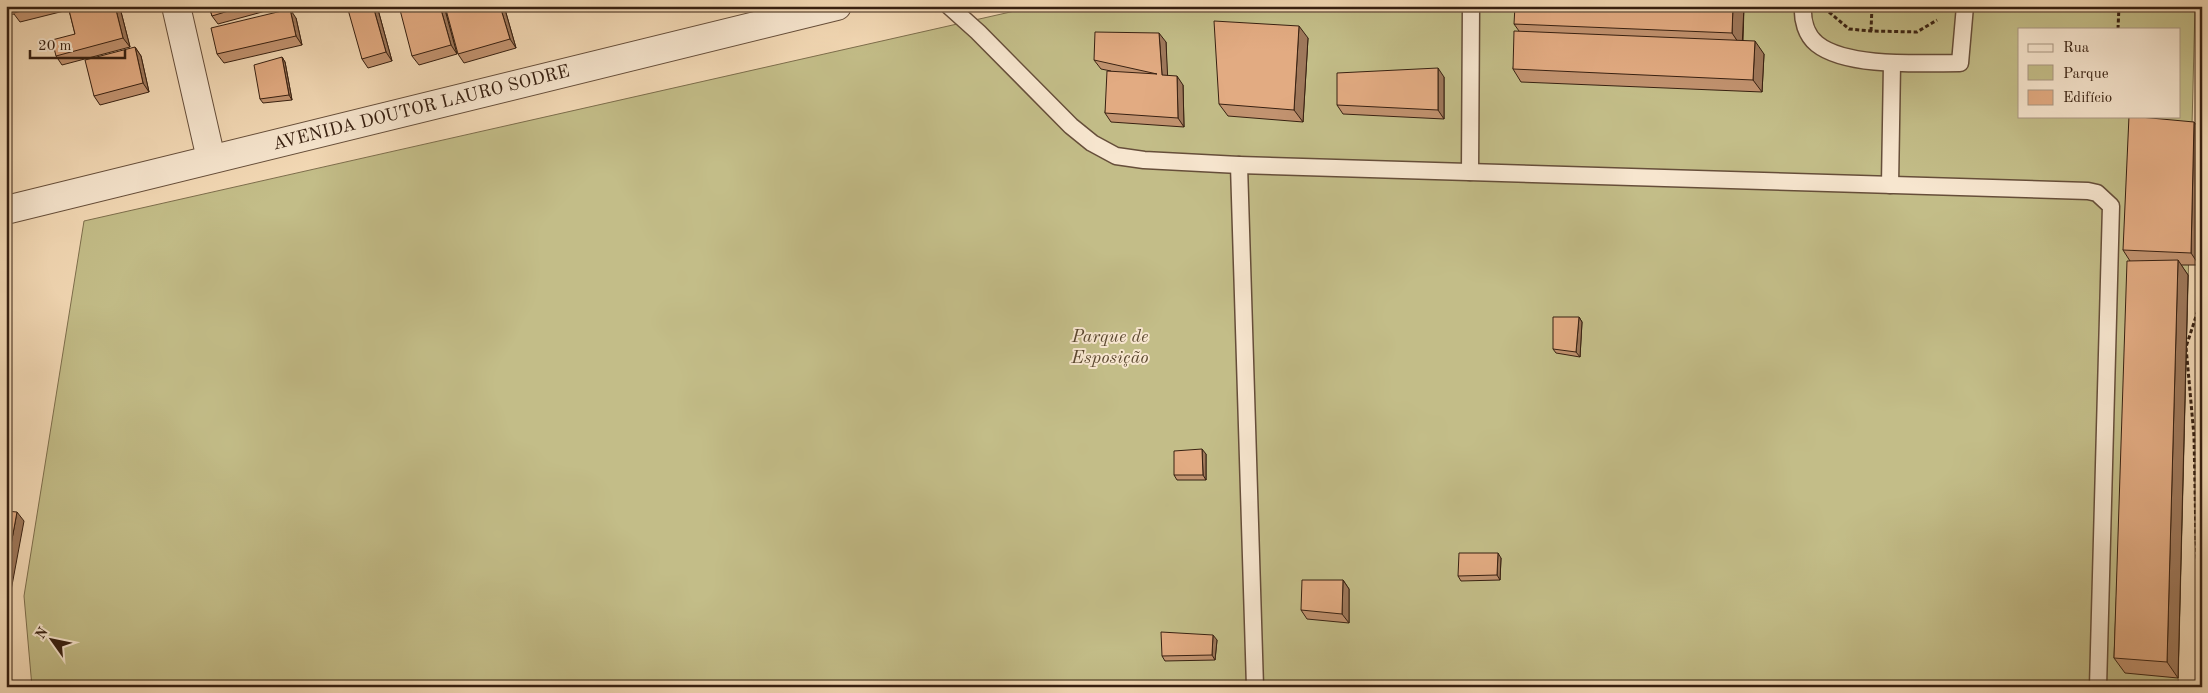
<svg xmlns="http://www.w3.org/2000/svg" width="2208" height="693" font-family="'Old Standard TT',serif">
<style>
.green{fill:#c3bd88;stroke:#7d6e4c;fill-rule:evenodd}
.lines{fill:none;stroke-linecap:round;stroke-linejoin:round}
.service-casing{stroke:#664e3a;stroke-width:19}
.minor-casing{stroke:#664e3a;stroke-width:30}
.tertiary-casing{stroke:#664e3a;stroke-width:30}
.path{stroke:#372011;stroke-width:3;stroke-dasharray:4 2.5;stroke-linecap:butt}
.service{stroke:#f7e6cf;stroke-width:16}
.minor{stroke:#f7e6cf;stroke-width:28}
.tertiary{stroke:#f7e6cf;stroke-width:28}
.wall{fill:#c29370;stroke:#372011}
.shaded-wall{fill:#9e785b;stroke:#372011}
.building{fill:#e2ab82;stroke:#372011}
.labels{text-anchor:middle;stroke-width:4;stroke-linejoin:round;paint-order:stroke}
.street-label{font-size:18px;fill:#372011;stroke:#f7e6cf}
.park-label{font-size:18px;font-style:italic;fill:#5a472f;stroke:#f7e6cf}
</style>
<rect width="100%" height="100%" fill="#f3d9b5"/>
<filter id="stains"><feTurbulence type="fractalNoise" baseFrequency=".004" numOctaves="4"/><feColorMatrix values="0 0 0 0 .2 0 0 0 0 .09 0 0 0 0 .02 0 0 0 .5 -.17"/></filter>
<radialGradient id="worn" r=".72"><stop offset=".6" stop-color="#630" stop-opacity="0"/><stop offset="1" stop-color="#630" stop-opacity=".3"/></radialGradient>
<path class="green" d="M1037,6H2195L2178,687H32L24,596L84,221ZM2019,29H2179V116H2019Z"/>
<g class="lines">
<g class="service-casing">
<g id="service">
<polyline points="949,6 978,32 1071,126 1092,143 1116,156 1144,160 1239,165 2088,191 2097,193 2111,206 2098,687"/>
<path d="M1803,6C1802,20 1806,35 1817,44C1847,68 1923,63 1960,63L1965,6"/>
<polyline points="1239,165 1255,687"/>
<polyline points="1470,172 1471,6"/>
<polyline points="1890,185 1892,64"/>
</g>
</g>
<g class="minor-casing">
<polyline id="minor" points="176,6 211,159"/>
</g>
<g class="tertiary-casing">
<polyline id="tertiary" points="6,210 837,6"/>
</g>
<g class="path">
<polyline points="1829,12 1849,29 1871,31 1917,32 1937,20"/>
<polyline points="2118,29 2119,6"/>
<polyline points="1871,31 1872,6"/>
<polyline points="2202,523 2196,540 2202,629"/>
<polyline points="2196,540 2194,436 2186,347 2202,298"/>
</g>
<use href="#service" class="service"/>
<use href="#minor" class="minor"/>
<use href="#tertiary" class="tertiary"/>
</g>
<g class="wall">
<polygon points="6,6 63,6 64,11 20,22 14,14 6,16"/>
<polygon points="66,6 118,6 120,8 130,47 62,65 56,56 75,34 69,10"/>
<polygon points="209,6 272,6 273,9 218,24 212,16"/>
<polygon points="377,6 392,61 368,68 362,59"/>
<polygon points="444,6 457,54 419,65 412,56"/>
<polygon points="504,6 516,48 464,63 458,54"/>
<polygon points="1744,6 1743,41 1764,54 1762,92 1521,82 1513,69 1519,31 1514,24"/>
<polygon points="296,18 302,45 224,63 217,54"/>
<polygon points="1308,38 1303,122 1228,116 1219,104"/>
<polygon points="1166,42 1167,76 1183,85 1184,127 1111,122 1105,113 1111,71 1101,69 1094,60"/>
<polygon points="135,47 141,56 149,92 100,105 94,96"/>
<polygon points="282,57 285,62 292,100 263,103 260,99"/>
<polygon points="6,73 10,89 6,90"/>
<polygon points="1444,77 1444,119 1343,114 1337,105"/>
<polygon points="2194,122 2202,132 2202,180 2199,265 2181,265 2188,275 2178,678 2125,673 2114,658 2130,261 2123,250"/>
<polygon points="1579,317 1582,322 1580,357 1556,353 1553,349"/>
<polygon points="1206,454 1206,480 1177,480 1174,475"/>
<polygon points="1501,558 1500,580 1461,581 1458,576"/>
<polygon points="1343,580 1349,589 1349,623 1307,619 1301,610"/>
<polygon points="1217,640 1215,660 1165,661 1162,656"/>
</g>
<g class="shaded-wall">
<polygon points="115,6 118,6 120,8 130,47 123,38"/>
<polygon points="373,6 377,6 392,61 386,52"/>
<polygon points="440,6 444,6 457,54 451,45"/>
<polygon points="500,6 504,6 516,48 510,39"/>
<polygon points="1733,6 1744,6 1742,48 1732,33"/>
<polygon points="290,9 296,18 302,45 296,36"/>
<polygon points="1299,26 1308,38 1303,122 1294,110"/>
<polygon points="1159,33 1166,42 1168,84 1162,75"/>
<polygon points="1755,41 1764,54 1762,92 1753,80"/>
<polygon points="135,47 141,56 149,92 143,83"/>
<polygon points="282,57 285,62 292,100 289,95"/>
<polygon points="1438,68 1444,77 1444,119 1438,110"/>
<polygon points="6,73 10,89 6,83"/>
<polygon points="1177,76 1183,85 1184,127 1178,118"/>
<polygon points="2194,122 2202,132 2202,180 2199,265 2191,253"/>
<polygon points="2178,260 2188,275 2178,678 2167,662"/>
<polygon points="1579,317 1582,322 1580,357 1576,352"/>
<polygon points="1202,449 1206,454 1206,480 1203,475"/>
<polygon points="17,512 24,521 10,596 6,591 6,572"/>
<polygon points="1498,553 1501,558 1500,580 1497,575"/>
<polygon points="1343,580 1349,589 1349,623 1342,614"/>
<polygon points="1213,635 1217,640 1215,660 1212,655"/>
</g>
<g class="building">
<polygon points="12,6 40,6 14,13"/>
<polygon points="85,6 115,6 123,38 56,56 52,40 75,34 69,10"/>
<polygon points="209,6 245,6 212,16"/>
<polygon points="347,6 373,6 386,52 362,59"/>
<polygon points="399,6 440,6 451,45 412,56"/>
<polygon points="445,6 500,6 510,39 458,54"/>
<polygon points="1515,6 1733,6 1732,33 1514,24"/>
<polygon points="290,9 296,36 217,54 211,28"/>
<polygon points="1214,21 1299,26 1294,110 1219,104"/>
<polygon points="1514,31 1755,41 1753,80 1513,69"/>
<polygon points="1095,32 1159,33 1162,75 1177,76 1178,118 1105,113 1107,71 1157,74 1094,60"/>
<polygon points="135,47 143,83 94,96 85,60"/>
<polygon points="282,57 289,95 260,99 254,65"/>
<polygon points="1438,68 1438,110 1337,105 1337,73"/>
<polygon points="2129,116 2194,122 2191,253 2123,250"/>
<polygon points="2178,260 2167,662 2114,658 2127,261"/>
<polygon points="1553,317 1579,317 1576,352 1553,349"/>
<polygon points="1202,449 1203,475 1174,475 1174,451"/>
<polygon points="6,511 17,512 6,572"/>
<polygon points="1459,553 1498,553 1497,575 1458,576"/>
<polygon points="1302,580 1343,580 1342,614 1301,610"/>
<polygon points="1161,632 1213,635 1212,655 1162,656"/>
</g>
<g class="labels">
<g class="street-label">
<text transform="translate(421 107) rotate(-14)" y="6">AVENIDA DOUTOR LAURO SODRE</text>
</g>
<g class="park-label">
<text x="1110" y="342">Parque de<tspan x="1110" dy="21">Esposição</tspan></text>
</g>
</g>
<rect width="2208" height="693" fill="none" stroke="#f3d9b5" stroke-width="25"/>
<rect x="8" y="8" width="2193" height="678" fill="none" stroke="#372011" stroke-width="2.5"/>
<rect x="12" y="12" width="2183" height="668" fill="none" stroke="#372011"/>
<rect x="2018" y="28" width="162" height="90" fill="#f7e6cf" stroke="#aa9783"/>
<rect x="2028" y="44" width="25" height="8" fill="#f7e6cf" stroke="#aa9783"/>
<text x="2063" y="52" font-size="15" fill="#372011">Rua</text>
<rect x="2028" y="65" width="25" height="15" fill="#c3bd88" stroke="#aa9783"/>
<text x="2063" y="78" font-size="15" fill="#372011">Parque</text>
<rect x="2028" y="90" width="25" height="15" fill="#e2ab82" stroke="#aa9783"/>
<text x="2063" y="102" font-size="15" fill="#372011">Edifício</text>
<g transform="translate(52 640) rotate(303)" stroke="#f7e6cf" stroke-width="4" paint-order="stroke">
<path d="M0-4L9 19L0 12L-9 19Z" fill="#372011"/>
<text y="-8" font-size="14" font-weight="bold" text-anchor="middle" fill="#372011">N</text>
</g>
<path d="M30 50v8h95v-8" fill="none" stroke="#372011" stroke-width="2.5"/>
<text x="38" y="50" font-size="15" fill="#372011" stroke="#f7e6cf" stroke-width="4" paint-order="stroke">20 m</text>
<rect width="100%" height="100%" filter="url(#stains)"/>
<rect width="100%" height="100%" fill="url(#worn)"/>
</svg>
